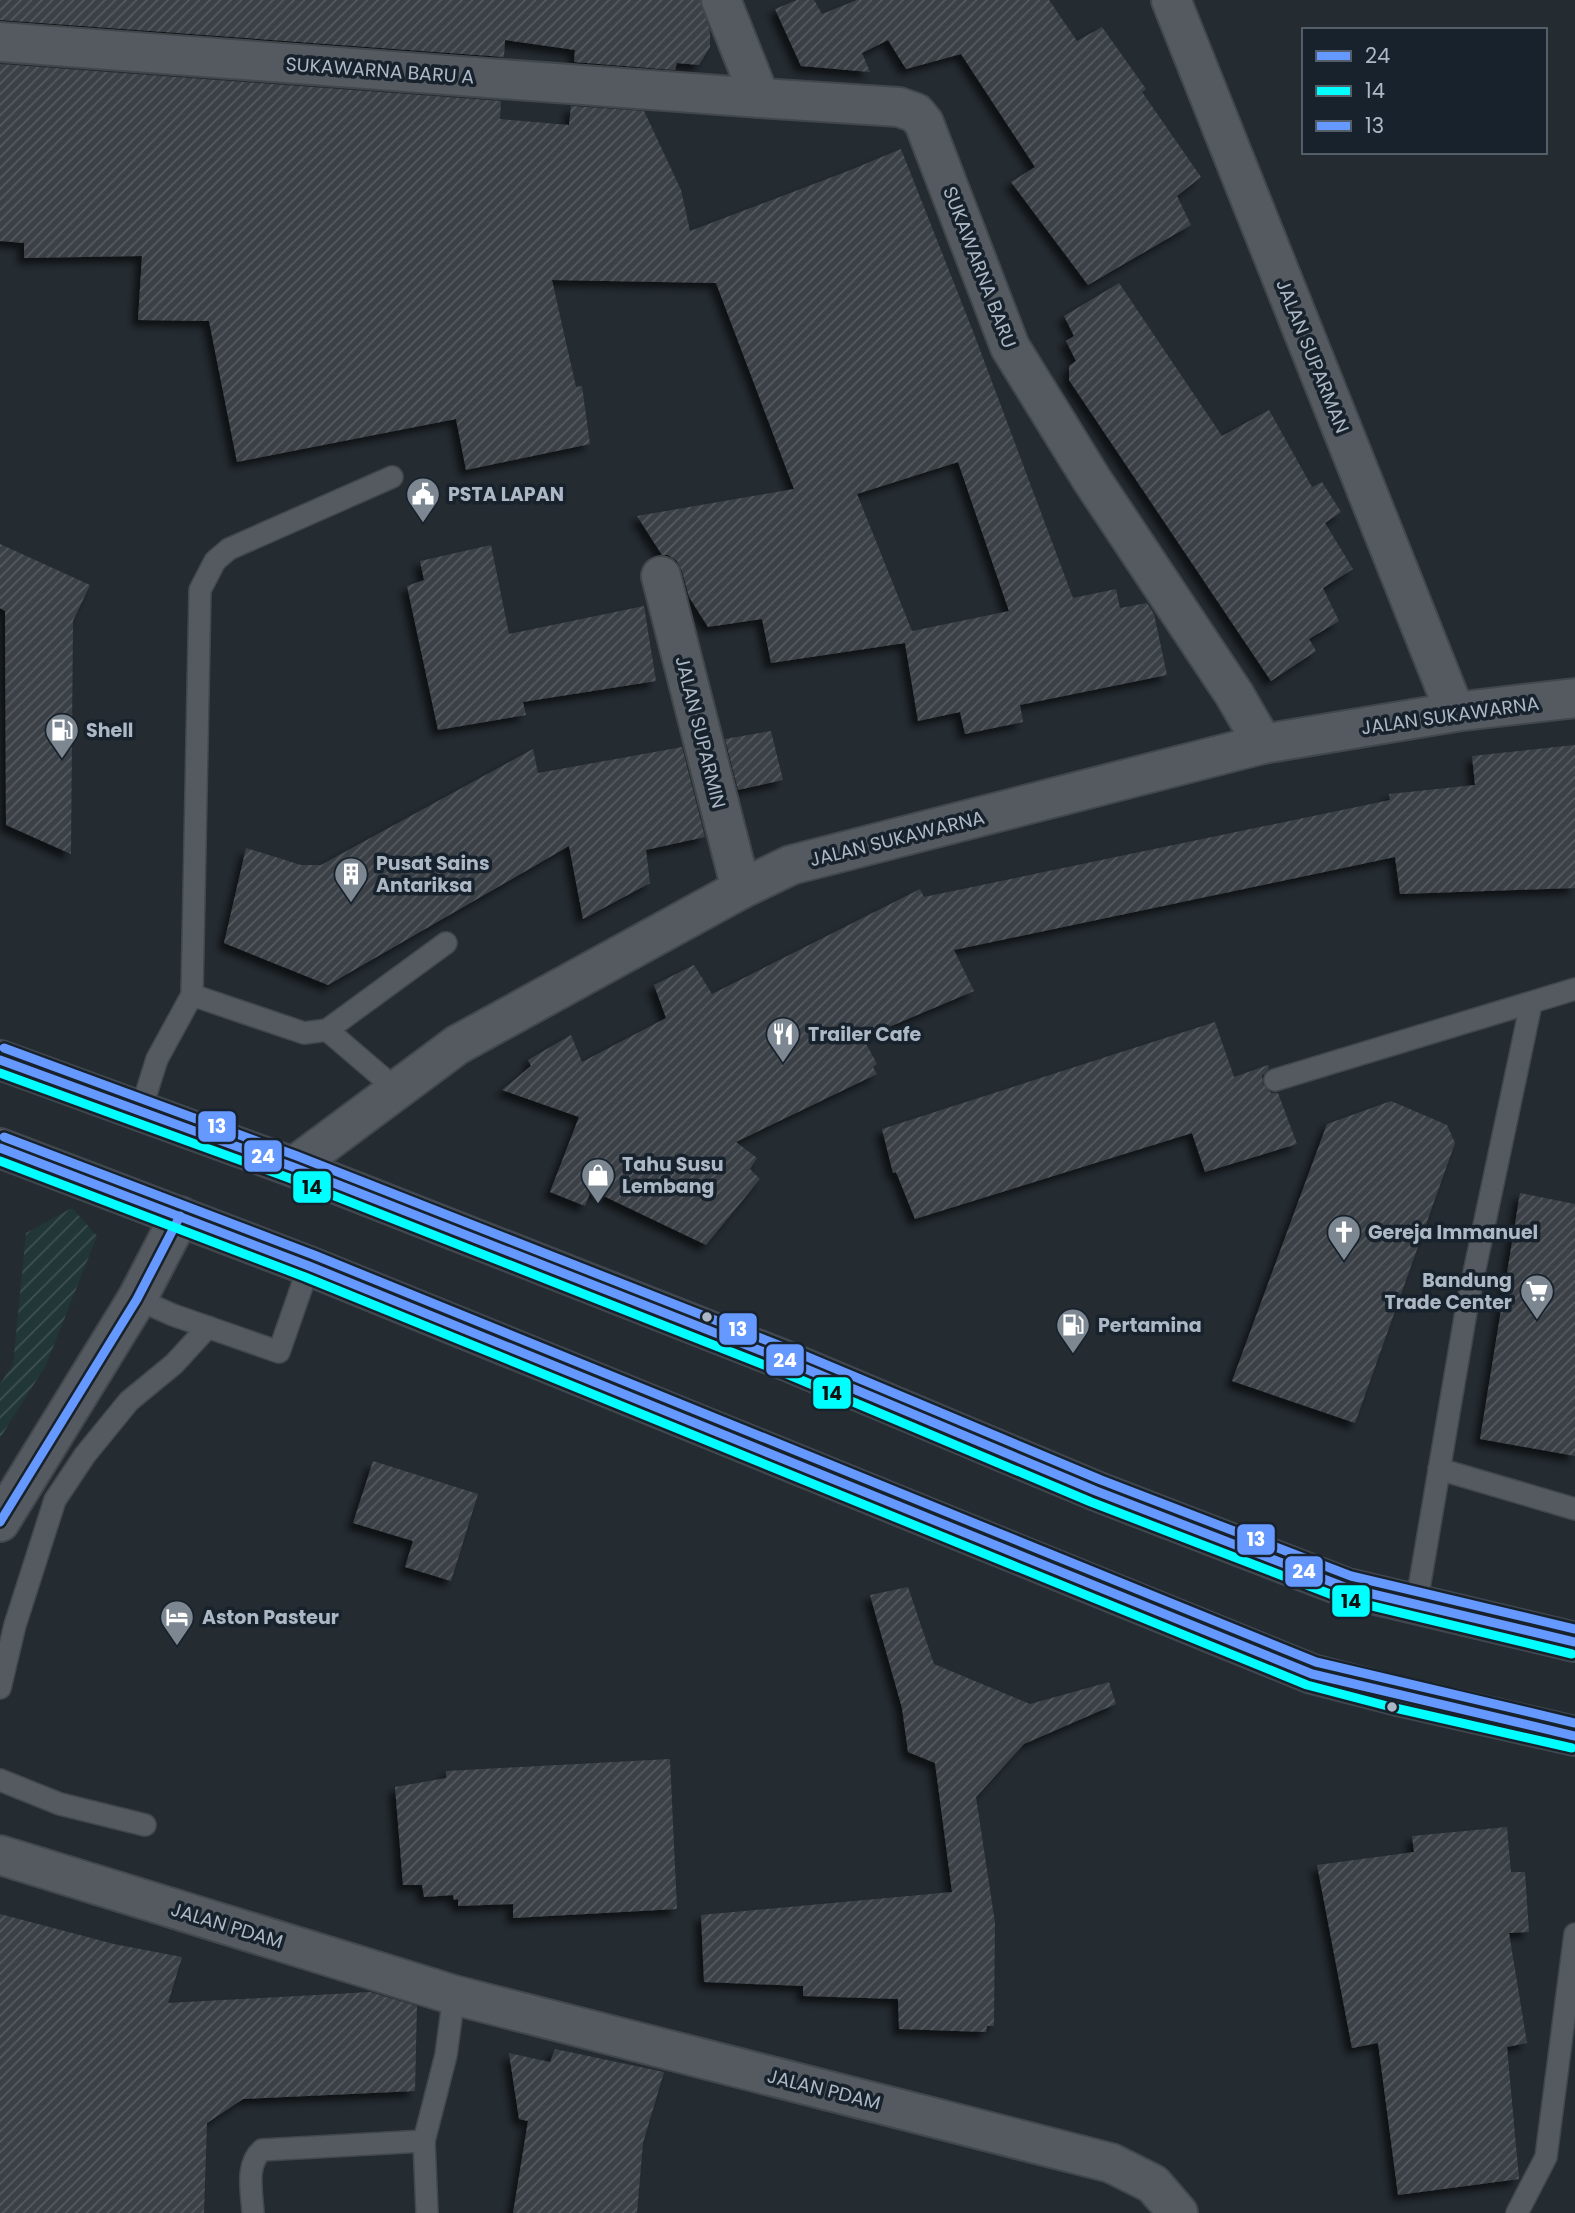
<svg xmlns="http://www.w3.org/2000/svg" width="1575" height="2213" font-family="Poppins,sans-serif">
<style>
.garden{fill:url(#garden-furrows)}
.building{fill:url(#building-hatch);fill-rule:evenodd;filter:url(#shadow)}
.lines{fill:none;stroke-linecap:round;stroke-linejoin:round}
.service-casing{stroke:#42474c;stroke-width:24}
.minor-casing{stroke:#42474c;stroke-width:42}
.tertiary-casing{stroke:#42474c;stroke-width:42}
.trunk-casing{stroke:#40474e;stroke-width:42}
.service{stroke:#545a60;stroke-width:21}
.minor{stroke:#545a60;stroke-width:38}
.tertiary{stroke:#545a60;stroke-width:38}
.trunk{stroke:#585c60;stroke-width:38}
.bus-1-casing{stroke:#18222c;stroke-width:14}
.bus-2-casing{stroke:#18222c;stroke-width:14}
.bus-3-casing{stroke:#18222c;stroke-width:14}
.bus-1{stroke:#69f;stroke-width:9}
.bus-2{stroke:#0ff;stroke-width:9}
.bus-3{stroke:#69f;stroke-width:9}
.bus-dot{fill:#acb8c5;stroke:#18222c;stroke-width:2.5}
.labels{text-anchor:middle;stroke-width:7;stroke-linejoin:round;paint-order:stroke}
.street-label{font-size:19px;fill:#acb8c5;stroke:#18222c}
.poi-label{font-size:19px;font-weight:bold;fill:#acb8c5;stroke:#18222c;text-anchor:start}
.line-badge{stroke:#18222c;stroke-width:2.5}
.badge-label{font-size:19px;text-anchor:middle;font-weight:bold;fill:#fff}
.pale-badge-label{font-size:19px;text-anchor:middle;font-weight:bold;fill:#111}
</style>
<defs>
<pattern id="garden-furrows" width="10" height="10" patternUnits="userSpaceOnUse" patternTransform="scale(1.75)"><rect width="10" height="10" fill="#213637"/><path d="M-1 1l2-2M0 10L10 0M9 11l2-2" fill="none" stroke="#3f5152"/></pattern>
<pattern id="building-hatch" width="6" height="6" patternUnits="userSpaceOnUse" patternTransform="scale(1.75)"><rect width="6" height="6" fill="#3b4146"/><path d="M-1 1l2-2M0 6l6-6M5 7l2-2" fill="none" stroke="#555a5f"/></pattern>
<filter id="shadow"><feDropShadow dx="-6" dy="6" stdDeviation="3.5" flood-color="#0009"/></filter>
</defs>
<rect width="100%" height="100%" fill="#242b31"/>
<polygon class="garden" points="72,1208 97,1236 46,1365 0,1438 0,1384 13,1365 26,1233"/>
<g class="building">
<polygon points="0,0 700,0 710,31 710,47 699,65 677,63 675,70 574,62 575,50 505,40 504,57 0,20"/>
<polygon points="797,0 814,0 822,14 857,0 1049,0 1077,41 1102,27 1146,89 1142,92 1201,177 1177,196 1191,225 1088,285 1011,182 1035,167 961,54 906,69 888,40 862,53 870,72 801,66 775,9"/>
<path d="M0,64L501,101L500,119L569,125L571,106L644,111L681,190L690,231L848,171L901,149L974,334L1073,598L1116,589L1120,608L1147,603L1154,614L1167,675L1020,705L1023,722L965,734L960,712L918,721L905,643L771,663L762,619L708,627L689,597L682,571L677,561L668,555H662L637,516L794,489L716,283L552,280L576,387L582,386L590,444L466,470L456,419L237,462L209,321L138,320L142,256L24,258V243L0,241ZM958,462L1009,611L912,631L857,494Z"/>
<polygon points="1119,283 1222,436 1269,410 1312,487 1322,482 1341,512 1325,523 1353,569 1323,588 1339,621 1309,639 1316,651 1271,681 1069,380 1069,366 1076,361 1066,341 1074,336 1064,316"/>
<polygon points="0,544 90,585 73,621 71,854 6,825 5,611 0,608"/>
<polygon points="491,545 509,634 644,606 656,681 523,702 526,715 438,730 407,586 424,580 420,561"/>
<polygon points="771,731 783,780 738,790 725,739"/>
<polygon points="1575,745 1575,888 1400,894 1395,857 954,950 974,991 863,1038 877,1064 873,1067 877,1074 736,1142 757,1158 750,1169 760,1179 706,1245 591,1190 585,1206 550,1192 579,1117 502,1090 531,1066 528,1060 571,1035 582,1062 666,1018 654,985 694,965 712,994 920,889 924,897 1390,800 1389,794 1475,785 1472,756"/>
<polygon points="682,747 705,837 646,850 650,883 583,919 569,846 328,985 224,943 246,848 301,865 321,865 533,749 538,773"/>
<polygon points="1215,1022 1234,1077 1268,1065 1269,1068 1262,1076 1263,1084 1271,1093 1278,1093 1297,1144 1205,1172 1192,1133 915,1219 896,1172 893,1173 882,1129"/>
<polygon points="1391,1101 1447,1125 1455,1143 1355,1423 1232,1381 1327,1124"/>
<polygon points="1520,1193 1575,1204 1575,1456 1480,1439"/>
<polygon points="373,1461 478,1494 451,1581 405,1567 413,1541 353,1523"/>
<polygon points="908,1587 934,1664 1030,1704 1109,1682 1116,1704 1024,1744 976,1797 995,1923 994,2026 987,2026 986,2032 899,2029 898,1999 803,1996 803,1986 704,1982 701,1915 952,1892 935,1763 908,1752 902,1708 870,1595"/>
<polygon points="670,1759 677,1909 513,1918 513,1904 458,1906 458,1899 454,1900 453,1895 424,1897 422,1885 403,1885 395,1787 446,1778 446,1771"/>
<polygon points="1507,1827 1511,1872 1525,1872 1529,1932 1509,1933 1527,2043 1507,2047 1519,2179 1398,2195 1378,2043 1352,2048 1317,1865 1414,1852 1412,1836"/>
<polygon points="0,1914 114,1944 182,1957 168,2003 370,1992 417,2006 415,2091 243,2099 207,2123 204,2213 0,2213"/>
<polygon points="555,2049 664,2072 643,2143 637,2213 513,2213 528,2121 519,2119 509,2053 550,2062"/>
</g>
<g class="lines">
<g class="service-casing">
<g id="service">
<polyline points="192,995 304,1033 327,1030 446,943"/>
<polyline points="327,1030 397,1090"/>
<polyline points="1275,1080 1575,989"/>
<polyline points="140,1113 157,1059 192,995 200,590 215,561 229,549 392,477"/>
<polyline points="137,1299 173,1315 279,1352 309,1266"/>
<polyline points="1439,1469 1575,1509"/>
<polyline points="1416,1606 1467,1306 1531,1004"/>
<polyline points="0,1688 15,1625 55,1500 85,1455 129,1401 174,1364 208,1327"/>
<polyline points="0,1780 60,1804 145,1825"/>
<polyline points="424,2141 446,2055 454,1995"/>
<path d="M253,2213C252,2192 245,2165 262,2150L424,2141L427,2213"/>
<polyline points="1517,2213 1546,2157 1575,1934"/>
</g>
</g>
<g class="minor-casing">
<g id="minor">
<polyline points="721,0 760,98 899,107 916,113 924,123 1010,347 1092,480 1234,694 1263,744"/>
<polyline points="1171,0 1455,712"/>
<polyline points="0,42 760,98"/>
<polyline points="661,576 741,889"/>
<polyline points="0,1855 454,1995 1111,2163 1153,2184 1178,2213"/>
</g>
</g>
<g class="tertiary-casing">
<g id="tertiary">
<polyline points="293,1167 457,1045 741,889 791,865 1263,744 1455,712 1575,698"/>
<polyline points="0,1522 137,1299 180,1216"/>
</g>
</g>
<g class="trunk-casing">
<g id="trunk">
<polyline points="0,1060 293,1167 787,1361 1096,1491 1347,1588 1575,1642"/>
<polyline points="0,1148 309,1266 1312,1674 1398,1696 1575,1736"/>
</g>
</g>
<use href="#service" class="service"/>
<use href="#minor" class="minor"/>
<use href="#tertiary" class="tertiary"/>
<use href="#trunk" class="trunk"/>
<g class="bus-1-casing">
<g id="bus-1">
<polyline points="0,1060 293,1167 787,1361 1096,1491 1347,1588 1575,1642"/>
<polyline points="0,1148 309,1266 1312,1674 1575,1736"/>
<polyline points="0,1522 137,1299 180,1216"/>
</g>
</g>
<g class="bus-2-casing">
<g id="bus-2">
<polyline points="0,1073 289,1178 782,1372 1091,1502 1343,1599 1572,1654"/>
<polyline points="0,1161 305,1277 1307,1685 1395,1708 1572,1748"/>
</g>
</g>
<g class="bus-3-casing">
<g id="bus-3">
<polyline points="4,1048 297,1156 791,1350 1101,1480 1351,1576 1575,1629"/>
<polyline points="4,1137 314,1255 1316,1662 1575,1723"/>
</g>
</g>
<use href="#bus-1" class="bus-1"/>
<use href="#bus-2" class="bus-2"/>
<use href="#bus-3" class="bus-3"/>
</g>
<defs>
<g id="civic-pin" transform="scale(1.75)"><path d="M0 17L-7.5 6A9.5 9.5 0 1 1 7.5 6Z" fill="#7c8791" stroke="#18222c"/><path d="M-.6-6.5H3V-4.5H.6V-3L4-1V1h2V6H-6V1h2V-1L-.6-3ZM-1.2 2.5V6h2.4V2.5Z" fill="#fff"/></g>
<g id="fuel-pin" transform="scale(1.75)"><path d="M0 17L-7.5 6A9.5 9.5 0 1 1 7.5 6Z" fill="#7c8791" stroke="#18222c"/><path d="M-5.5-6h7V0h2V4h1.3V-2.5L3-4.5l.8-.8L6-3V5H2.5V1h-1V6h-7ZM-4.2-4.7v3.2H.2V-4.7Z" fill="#fff"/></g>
<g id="building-pin" transform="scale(1.75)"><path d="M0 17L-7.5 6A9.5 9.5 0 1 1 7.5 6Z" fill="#7c8791" stroke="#18222c"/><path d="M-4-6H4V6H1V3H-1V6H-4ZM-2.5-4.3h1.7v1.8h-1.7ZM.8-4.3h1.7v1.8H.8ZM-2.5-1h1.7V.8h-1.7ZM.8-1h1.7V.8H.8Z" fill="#fff"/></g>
<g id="restaurant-pin" transform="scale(1.75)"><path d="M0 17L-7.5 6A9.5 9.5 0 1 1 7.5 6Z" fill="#7c8791" stroke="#18222c"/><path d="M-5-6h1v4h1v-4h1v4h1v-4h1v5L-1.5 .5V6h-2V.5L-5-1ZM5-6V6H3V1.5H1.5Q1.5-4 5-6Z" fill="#fff"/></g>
<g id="shop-pin" transform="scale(1.75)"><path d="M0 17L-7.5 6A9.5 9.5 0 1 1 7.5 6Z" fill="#7c8791" stroke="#18222c"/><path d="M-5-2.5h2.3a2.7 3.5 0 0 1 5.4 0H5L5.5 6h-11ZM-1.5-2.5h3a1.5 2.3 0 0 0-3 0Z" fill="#fff"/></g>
<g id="church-pin" transform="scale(1.75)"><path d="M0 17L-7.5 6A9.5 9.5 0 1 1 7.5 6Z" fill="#7c8791" stroke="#18222c"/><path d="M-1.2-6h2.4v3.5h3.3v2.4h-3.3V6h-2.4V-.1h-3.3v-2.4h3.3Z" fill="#fff"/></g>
<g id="supermarket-pin" transform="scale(1.75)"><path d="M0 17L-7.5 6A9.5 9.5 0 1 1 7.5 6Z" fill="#7c8791" stroke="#18222c"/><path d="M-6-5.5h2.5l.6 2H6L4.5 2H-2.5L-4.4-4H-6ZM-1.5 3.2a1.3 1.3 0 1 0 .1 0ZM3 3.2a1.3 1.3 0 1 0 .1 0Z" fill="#fff"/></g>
<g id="hotel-pin" transform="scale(1.75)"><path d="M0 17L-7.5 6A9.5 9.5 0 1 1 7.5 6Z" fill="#7c8791" stroke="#18222c"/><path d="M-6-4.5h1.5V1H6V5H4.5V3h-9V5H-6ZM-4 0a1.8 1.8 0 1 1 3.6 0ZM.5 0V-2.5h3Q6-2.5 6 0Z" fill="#fff"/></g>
</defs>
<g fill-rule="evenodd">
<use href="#civic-pin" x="423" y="494"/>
<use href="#fuel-pin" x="62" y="730"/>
<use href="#building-pin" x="351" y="874"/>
<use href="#restaurant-pin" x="783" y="1034"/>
<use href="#shop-pin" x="598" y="1175"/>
<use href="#church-pin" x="1344" y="1232"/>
<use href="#supermarket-pin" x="1537" y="1291"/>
<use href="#fuel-pin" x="1073" y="1325"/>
<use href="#hotel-pin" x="177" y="1617"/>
</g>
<g class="bus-dot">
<circle cx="707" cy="1317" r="6"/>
<circle cx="1392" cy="1707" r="6"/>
</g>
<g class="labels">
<g class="street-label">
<text transform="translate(380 70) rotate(4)" y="7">SUKAWARNA BARU A</text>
<text transform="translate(980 267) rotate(69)" y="7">SUKAWARNA BARU</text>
<text transform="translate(1313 356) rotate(68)" y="7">JALAN SUPARMAN</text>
<text transform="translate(1450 715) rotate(-8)" y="7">JALAN SUKAWARNA</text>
<text transform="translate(701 732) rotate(76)" y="7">JALAN SUPARMIN</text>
<text transform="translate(897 838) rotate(-14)" y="7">JALAN SUKAWARNA</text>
<text transform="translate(227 1925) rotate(17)" y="7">JALAN PDAM</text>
<text transform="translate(824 2089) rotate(14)" y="7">JALAN PDAM</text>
</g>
<g class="poi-label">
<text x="448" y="501">PSTA LAPAN</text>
<text x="86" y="737">Shell</text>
<text x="376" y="870">Pusat Sains<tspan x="376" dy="22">Antariksa</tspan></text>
<text x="808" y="1041">Trailer Cafe</text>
<text x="622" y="1171">Tahu Susu<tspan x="622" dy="22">Lembang</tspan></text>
<text x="1368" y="1239">Gereja Immanuel</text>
<text x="1512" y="1287" text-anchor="end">Bandung<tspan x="1512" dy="22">Trade Center</tspan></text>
<text x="1098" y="1332">Pertamina</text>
<text x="202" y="1624">Aston Pasteur</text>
</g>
</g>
<g class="line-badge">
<rect x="197" y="1110" width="40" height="33" rx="7" fill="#69f"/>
<rect x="243" y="1139" width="40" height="34" rx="7" fill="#69f"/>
<rect x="292" y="1170" width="40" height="34" rx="7" fill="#0ff"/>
<rect x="718" y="1312" width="40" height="34" rx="7" fill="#69f"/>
<rect x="765" y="1343" width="40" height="34" rx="7" fill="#69f"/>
<rect x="812" y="1376" width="40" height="34" rx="7" fill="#0ff"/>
<rect x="1236" y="1523" width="40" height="33" rx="7" fill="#69f"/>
<rect x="1284" y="1555" width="40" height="33" rx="7" fill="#69f"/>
<rect x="1331" y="1584" width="40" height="34" rx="7" fill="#0ff"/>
</g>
<g class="badge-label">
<text x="217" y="1133">13</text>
<text x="263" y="1163">24</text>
<text x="738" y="1336">13</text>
<text x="785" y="1367">24</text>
<text x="1256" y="1546">13</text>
<text x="1304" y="1578">24</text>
</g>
<g class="pale-badge-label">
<text x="312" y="1194">14</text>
<text x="832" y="1400">14</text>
<text x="1351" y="1608">14</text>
</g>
<rect x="1302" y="28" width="245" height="126" fill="#18222c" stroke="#535e69" stroke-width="2"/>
<rect x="1316" y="51" width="35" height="10" fill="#6699ff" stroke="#535e69" stroke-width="2"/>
<text x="1365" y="63" font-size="21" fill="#acb8c5">24</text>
<rect x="1316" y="86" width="35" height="10" fill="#00ffff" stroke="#535e69" stroke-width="2"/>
<text x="1365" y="98" font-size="21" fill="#acb8c5">14</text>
<rect x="1316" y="121" width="35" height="10" fill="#6699ff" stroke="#535e69" stroke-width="2"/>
<text x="1365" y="133" font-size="21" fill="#acb8c5">13</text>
</svg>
